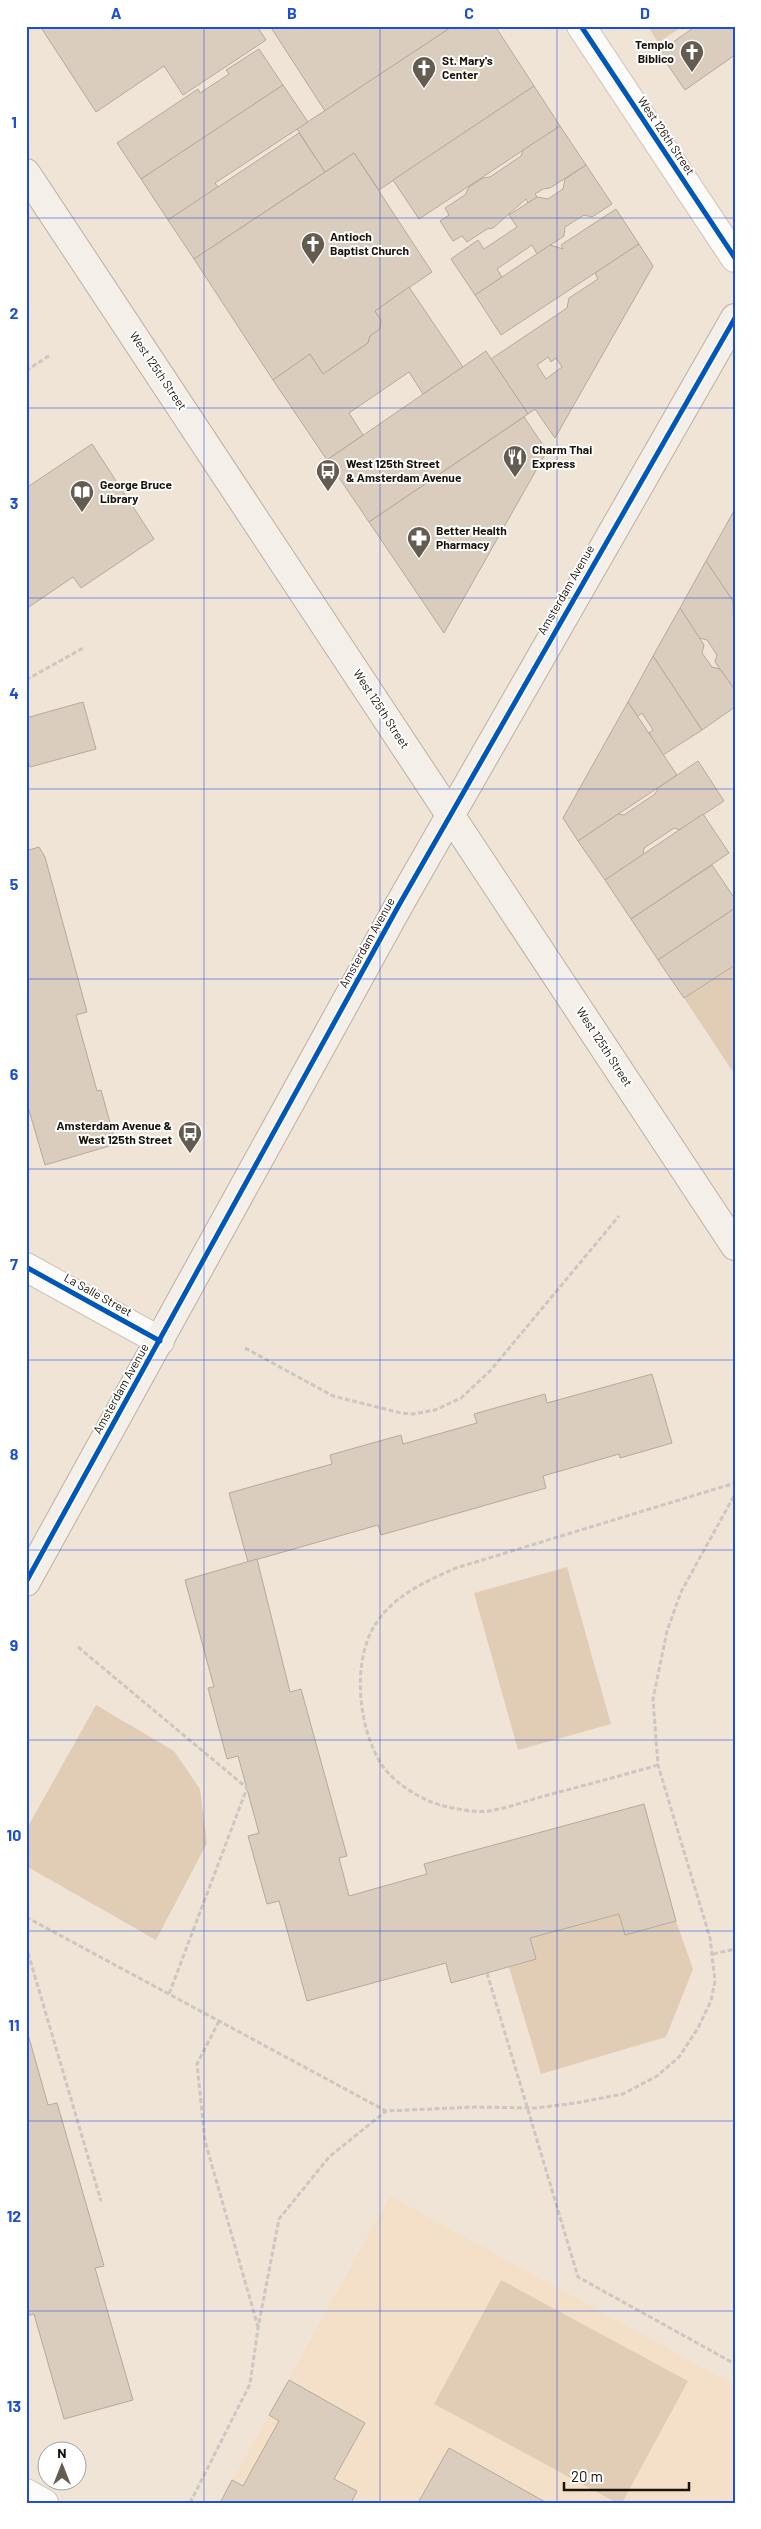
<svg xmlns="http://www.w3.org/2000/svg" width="761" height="2529" font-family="Barlow,sans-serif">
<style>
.built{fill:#f4e0c8}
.green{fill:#e1cdb5}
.building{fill:#dbcdbd;stroke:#b3aa9f;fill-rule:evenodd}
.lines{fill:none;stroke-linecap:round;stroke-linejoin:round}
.minor-casing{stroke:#cdc3b9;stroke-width:30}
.major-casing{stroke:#bdb1a2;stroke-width:30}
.path{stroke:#ccc7c2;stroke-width:3;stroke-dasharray:5 2.5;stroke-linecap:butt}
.minor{stroke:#fdfbf9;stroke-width:28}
.major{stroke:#f4efe9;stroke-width:28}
.cycleway-casing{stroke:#fff;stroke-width:8}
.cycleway{stroke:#0057b8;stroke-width:5}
.grid{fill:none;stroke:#1d4ed8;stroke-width:1;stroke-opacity:0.55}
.labels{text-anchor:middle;stroke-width:4;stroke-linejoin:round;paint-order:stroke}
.poi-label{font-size:12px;font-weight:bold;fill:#1a130a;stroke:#fff;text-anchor:start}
.street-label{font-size:12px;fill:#1a130a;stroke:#fff}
.neatline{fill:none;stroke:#1d4ed8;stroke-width:2}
.grid-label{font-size:16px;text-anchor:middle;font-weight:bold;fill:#1d4ed8}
</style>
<rect width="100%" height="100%" fill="#f0e4d6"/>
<polygon class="built" points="390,2196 735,2385 735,2503 220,2503"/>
<g class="green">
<polygon points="648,26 683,26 658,43"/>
<polygon points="735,965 735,1075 684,998"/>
<polygon points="567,1567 611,1724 518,1750 474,1593"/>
<polygon points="96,1705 174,1751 200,1789 207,1843 156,1940 26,1866 26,1830"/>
<polygon points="619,1914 625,1935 676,1921 693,1969 666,2037 541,2074 509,1967 536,1959 530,1938"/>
<polygon points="501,2280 688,2381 622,2503 617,2503 434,2404"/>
</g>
<g class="building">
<polygon points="40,26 257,26 266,40 183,95 164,66 96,112"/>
<polygon points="277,26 453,26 325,111 272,29"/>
<polygon points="453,26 495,26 534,86 379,190 354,153 325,172 297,129"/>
<polygon points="696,26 735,26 735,55 685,90 659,52"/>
<polygon points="259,49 283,85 141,179 117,143 198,89 200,93 229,74 226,70"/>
<polygon points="283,85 308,122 215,183 218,187 168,220 141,179"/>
<polygon points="534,86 560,126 419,219 393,180"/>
<polygon points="560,126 586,165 550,188 543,189 535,194 537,197 528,203 526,199 493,228 487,229 467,242 462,236 453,241 440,221 449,215 445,208 465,195 469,187 483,178 490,177 521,156 523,150"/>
<polygon points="299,133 325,172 194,259 168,220"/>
<polygon points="354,153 432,272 375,311 381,320 380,329 370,336 368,343 323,374 310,354 273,380 194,259"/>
<polygon points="586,165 612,204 592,217 584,215 565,227 564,236 537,254 532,245 497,269 502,277 475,295 451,259 478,240 484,249 517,227 509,215 537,197 548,199 563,189 565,179"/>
<polygon points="616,209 639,244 501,335 475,295 550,245 563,249 561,245"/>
<path d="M639,244L653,266L555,438L535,409L528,414L491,359L567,308L569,298L598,279L595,273ZM548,357L551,362L556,358L562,367L546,379L537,365Z"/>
<polygon points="409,287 463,367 423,394 409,372 349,413 363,435 327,460 273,380 310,354 323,374 368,343 370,336 380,329 381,320 375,311"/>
<polygon points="486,351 528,414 369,522 327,460"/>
<polygon points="524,417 547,451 444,633 369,522"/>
<polygon points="92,444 154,539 81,588 73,577 26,609 26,488"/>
<polygon points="735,509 735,604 706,561"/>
<polygon points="706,561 733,601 735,690 715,662 717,655 707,640 699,638 680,608"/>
<polygon points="680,608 704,645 702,653 712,667 720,669 735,690 735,707 702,730 653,656"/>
<polygon points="653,656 702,730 663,755 649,733 653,730 642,713 637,717 628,702"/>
<polygon points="83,702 96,749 30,767 26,754 26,718"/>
<polygon points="628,702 677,775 578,841 563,818"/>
<polygon points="698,761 724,801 680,830 674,828 644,848 643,855 605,880 578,841 618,814 624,815 655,794 658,788"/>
<polygon points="703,814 729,853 631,919 605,880"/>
<polygon points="26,839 29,850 39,847 45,857 87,1012 76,1015 97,1091 101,1090 116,1144 45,1165 26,1100"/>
<polygon points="712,865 735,899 735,908 658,960 631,919"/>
<polygon points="735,908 735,965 684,998 658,960"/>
<polygon points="652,1374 672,1443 620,1458 619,1454 543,1476 546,1488 381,1535 378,1525 248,1562 229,1493 332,1464 330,1455 376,1442 401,1435 403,1444 477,1423 474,1414 495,1408 545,1394 547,1403"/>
<polygon points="257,1559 290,1692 301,1689 347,1856 339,1858 349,1896 427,1874 424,1864 644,1804 676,1921 625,1935 619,1914 530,1938 536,1959 487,1973 451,1983 446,1963 307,2001 279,1901 267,1904 248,1836 259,1833 238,1756 227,1759 208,1688 214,1687 185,1580"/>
<polygon points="26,2027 48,2105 57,2103 104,2266 95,2268 133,2400 64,2419 34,2314 26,2316"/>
<polygon points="289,2380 365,2423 334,2479 357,2491 351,2503 220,2503 232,2480 243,2486 279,2421 269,2415"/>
<polygon points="449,2448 547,2503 418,2503"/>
</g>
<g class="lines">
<g class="minor-casing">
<g id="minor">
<polyline points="581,26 735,258"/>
<polyline points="26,1267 160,1341"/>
<polyline points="26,2493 44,2503"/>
</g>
</g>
<g class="major-casing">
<g id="major">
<polyline points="26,173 735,1246"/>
<polyline points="26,1582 399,905 735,318"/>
</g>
</g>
<g class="path">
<polyline points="26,371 50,355"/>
<polyline points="26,680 85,647"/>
<polyline points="245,1348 333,1396 401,1413 413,1414 435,1410 461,1398 490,1371 619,1216"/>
<polyline points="78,1647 247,1788 169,1994"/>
<path d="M658,1765C620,1776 582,1786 544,1796C526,1801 508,1808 489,1811C476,1813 457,1809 444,1806C423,1801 397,1785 384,1768C359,1733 352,1668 372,1630C390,1597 424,1582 456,1568L735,1483"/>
<polyline points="26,1917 386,2111 476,2107 536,2108 576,2103 623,2094 657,2076 679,2057 698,2028 711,2001 715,1981 710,1938 658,1765 653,1699 667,1631 681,1592 735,1494"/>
<polyline points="26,1946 101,2201"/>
<polyline points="713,1954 735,1949"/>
<polyline points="487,1973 578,2277 735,2364"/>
<polyline points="219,2021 197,2064 205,2141 258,2327"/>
<polyline points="190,2503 250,2384 258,2328 279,2219 329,2157 386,2111"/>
</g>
<use href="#minor" class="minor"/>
<use href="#major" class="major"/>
<g class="cycleway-casing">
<g id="cycleway">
<polyline points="581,26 735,258"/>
<polyline points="26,1267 160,1341"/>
<polyline points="26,1582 399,905 735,318"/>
</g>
</g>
<use href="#cycleway" class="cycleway"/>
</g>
<path class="grid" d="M204,26V2503M380,26V2503M557,26V2503M26,218H735M26,408H735M26,598H735M26,789H735M26,979H735M26,1169H735M26,1360H735M26,1550H735M26,1740H735M26,1931H735M26,2121H735M26,2311H735"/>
<defs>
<g id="church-pin" transform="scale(1.25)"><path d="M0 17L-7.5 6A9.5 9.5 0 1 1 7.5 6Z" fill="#655c51" stroke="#fff"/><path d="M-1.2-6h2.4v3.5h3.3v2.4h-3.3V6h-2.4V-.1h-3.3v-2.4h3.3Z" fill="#fff"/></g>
<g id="restaurant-pin" transform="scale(1.25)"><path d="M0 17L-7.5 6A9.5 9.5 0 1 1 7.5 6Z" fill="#655c51" stroke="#fff"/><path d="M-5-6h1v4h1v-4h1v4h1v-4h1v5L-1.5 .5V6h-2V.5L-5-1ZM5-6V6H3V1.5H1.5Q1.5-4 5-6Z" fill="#fff"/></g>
<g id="bus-pin" transform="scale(1.25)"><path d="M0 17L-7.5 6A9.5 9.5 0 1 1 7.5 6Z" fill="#655c51" stroke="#fff"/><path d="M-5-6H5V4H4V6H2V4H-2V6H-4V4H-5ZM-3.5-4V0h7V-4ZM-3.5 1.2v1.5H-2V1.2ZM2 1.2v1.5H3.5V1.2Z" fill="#fff"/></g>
<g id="library-pin" transform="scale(1.25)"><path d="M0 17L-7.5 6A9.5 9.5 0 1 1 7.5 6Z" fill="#655c51" stroke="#fff"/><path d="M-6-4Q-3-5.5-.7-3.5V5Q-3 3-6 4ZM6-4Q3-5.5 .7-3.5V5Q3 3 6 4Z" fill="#fff"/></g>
<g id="pharmacy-pin" transform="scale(1.25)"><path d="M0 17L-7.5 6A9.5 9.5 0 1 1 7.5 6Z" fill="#655c51" stroke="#fff"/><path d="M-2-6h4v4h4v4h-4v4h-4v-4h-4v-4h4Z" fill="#fff"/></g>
</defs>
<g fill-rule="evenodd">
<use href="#church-pin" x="692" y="52"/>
<use href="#church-pin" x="424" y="68"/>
<use href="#church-pin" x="313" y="244"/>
<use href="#restaurant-pin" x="515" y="457"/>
<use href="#bus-pin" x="328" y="471"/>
<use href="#library-pin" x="82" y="492"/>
<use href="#pharmacy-pin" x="419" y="538"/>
<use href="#bus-pin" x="190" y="1133"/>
</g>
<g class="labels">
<g class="poi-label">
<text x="674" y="49" text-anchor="end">Templo<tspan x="674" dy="14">Biblico</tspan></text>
<text x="442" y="65">St. Mary's<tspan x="442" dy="14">Center</tspan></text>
<text x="330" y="241">Antioch<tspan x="330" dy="14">Baptist Church</tspan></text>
<text x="532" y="454">Charm Thai<tspan x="532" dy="14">Express</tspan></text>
<text x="346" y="468">West 125th Street<tspan x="346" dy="14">&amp; Amsterdam Avenue</tspan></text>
<text x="100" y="489">George Bruce<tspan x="100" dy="14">Library</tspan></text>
<text x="436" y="535">Better Health<tspan x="436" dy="14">Pharmacy</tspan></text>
<text x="172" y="1130" text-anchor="end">Amsterdam Avenue &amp;<tspan x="172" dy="14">West 125th Street</tspan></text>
</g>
<g class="street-label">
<text transform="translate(666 136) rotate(56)" y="4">West 126th Street</text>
<text transform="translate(158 371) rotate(56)" y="4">West 125th Street</text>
<text transform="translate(566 590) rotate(-60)" y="4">Amsterdam Avenue</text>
<text transform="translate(381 709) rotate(57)" y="4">West 125th Street</text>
<text transform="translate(367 943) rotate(-61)" y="4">Amsterdam Avenue</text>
<text transform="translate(604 1047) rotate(57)" y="4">West 125th Street</text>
<text transform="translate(98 1295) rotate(29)" y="4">La Salle Street</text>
<text transform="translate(121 1389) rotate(-61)" y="4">Amsterdam Avenue</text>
</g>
</g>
<rect width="761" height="2529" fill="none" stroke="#ffffff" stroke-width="55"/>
<g transform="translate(62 2466)"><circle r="24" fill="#ffffff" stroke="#a3a19d"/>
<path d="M0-4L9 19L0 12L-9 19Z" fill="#655c51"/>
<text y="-8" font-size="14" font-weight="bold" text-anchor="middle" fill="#1a130a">N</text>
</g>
<path d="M564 2482v8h125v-8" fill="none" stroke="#1a130a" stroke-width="2.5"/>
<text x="571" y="2482" font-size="15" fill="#1a130a" stroke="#ffffff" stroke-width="4" paint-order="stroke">20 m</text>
<rect x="28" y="28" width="706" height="2474" class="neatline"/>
<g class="grid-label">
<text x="116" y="19">A</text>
<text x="292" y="19">B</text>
<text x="469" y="19">C</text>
<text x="645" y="19">D</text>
<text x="14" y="128">1</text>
<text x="14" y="319">2</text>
<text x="14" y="509">3</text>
<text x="14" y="699">4</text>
<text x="14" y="890">5</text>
<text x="14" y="1080">6</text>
<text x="14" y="1270">7</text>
<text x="14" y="1460">8</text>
<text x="14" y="1651">9</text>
<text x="14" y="1841">10</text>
<text x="14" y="2031">11</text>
<text x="14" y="2222">12</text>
<text x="14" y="2412">13</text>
</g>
</svg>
